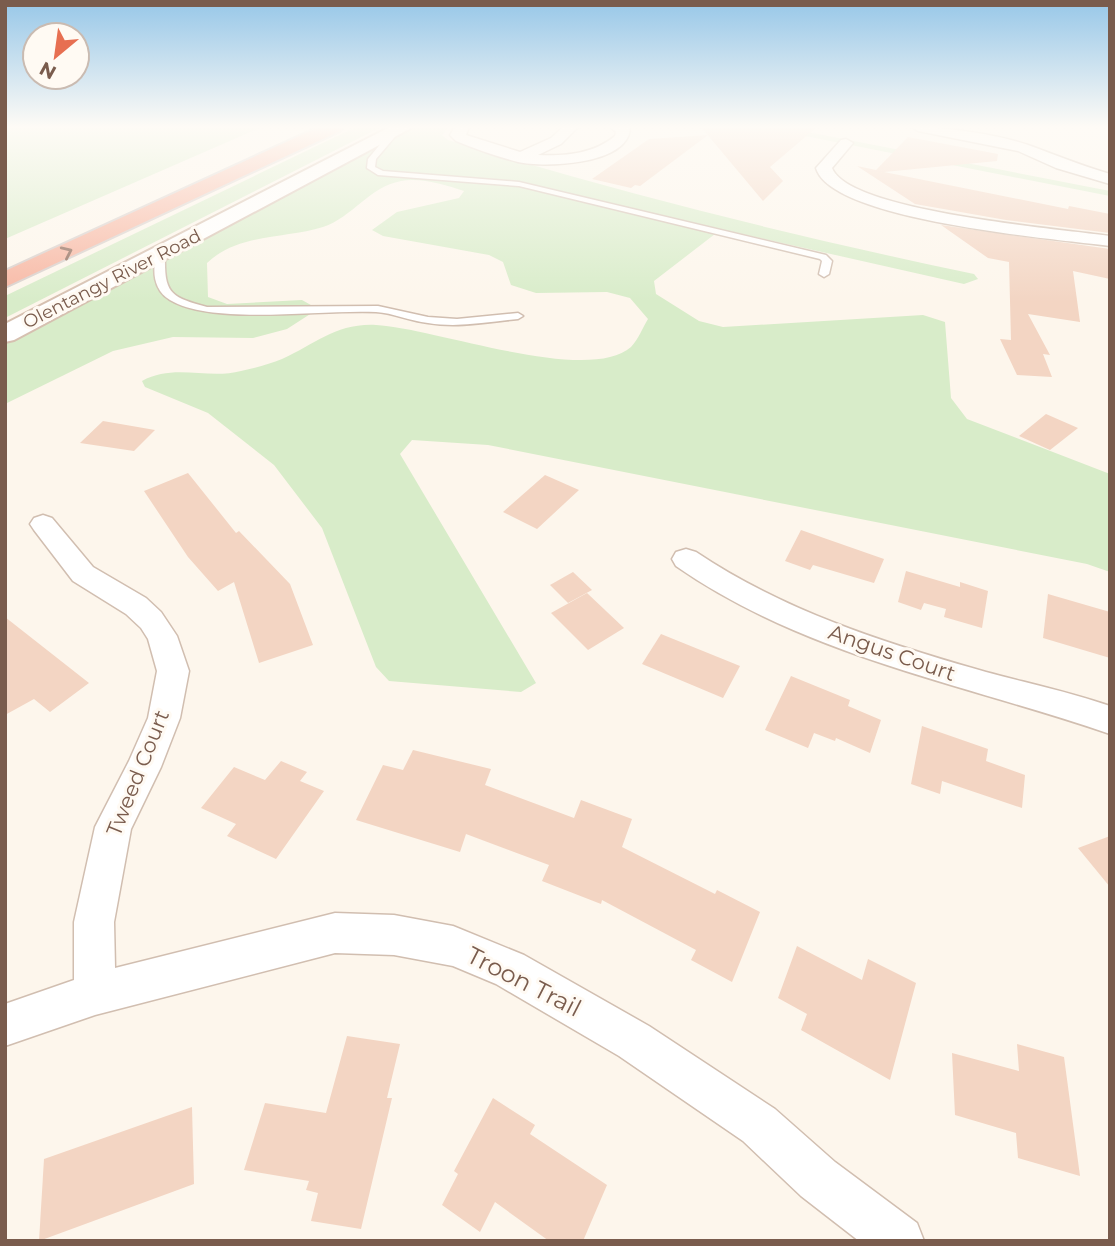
<svg xmlns="http://www.w3.org/2000/svg" width="1115" height="1246" font-family="Montserrat,sans-serif">
<style>
.green{fill:#d8ecc9}
.building{fill:#f3d5c3}
.lines{fill:none;stroke-linecap:round;stroke-linejoin:round}
.service-casing{stroke:#d1beb0;stroke-width:3}
.minor-casing{stroke:#d1beb0;stroke-width:3}
.secondary-casing{stroke:#d6c0b0;stroke-width:4}
.motorway-casing{stroke:#dad1cd;stroke-width:4}
.service{fill:#fff;fill-rule:evenodd}
.minor{fill:#fff;fill-rule:evenodd}
.secondary{fill:#fff;fill-rule:evenodd}
.motorway{fill:#f7b7a3;fill-rule:evenodd}
.oneway{stroke:#936e5e}
.labels{text-anchor:middle;stroke-width:6;stroke-linejoin:round;paint-order:stroke}
.far-street-label{font-size:18px;fill:#7a5c4d;stroke:#fffaf3}
.street-label{font-size:21px;fill:#7a5c4d;stroke:#fffaf3}
.near-street-label{font-size:24px;fill:#7a5c4d;stroke:#fffaf3}
</style>
<rect width="100%" height="100%" fill="#fdf6ec"/>
<g class="green">
<polygon points="5,127 262,127 5,239"/>
<polygon points="356,127 381,127 5,318 5,296"/>
<path d="M410,127H449L442,135L448,140C620,193 797,237 974,274L978,279L964,284L729,231L715,234L654,281L656,294L699,321L723,327L923,315L945,322L951,398L967,419L1110,474V572L1087,564L488,445L412,440L400,454L536,683L521,692L389,681L376,667L322,528L274,465L208,413L145,387L142,381C174,363 208,380 241,371C255,368 270,364 282,359C316,344 336,323 376,325C435,328 587,385 631,347C638,340 643,327 648,319L630,298L607,292L536,293L511,285L503,262L489,255L383,236L372,230L397,212L459,198L464,191C447,185 420,177 401,181C369,187 353,217 323,227C285,239 238,233 207,263L208,297L227,304L302,300L318,309L287,329L253,338L173,337L113,351L5,404V340L64,310L73,309Z"/>
<polygon points="759,127 782,127 1110,191 1110,196"/>
</g>
<g class="building">
<polygon points="701,127 817,127 770,167 783,181 763,201"/>
<polygon points="708,135 640,186 635,185 631,188 592,179 649,139"/>
<polygon points="908,137 998,154 997,161 884,172 1068,209 1069,206 1110,214 1110,233 1006,220 915,204 857,166 876,170"/>
<polygon points="941,225 1110,249 1110,279 1073,271 1080,322 1028,314 1050,355 1043,354 1052,377 1017,375 1000,339 1011,340 1009,262 988,258"/>
<polygon points="1046,414 1078,428 1050,450 1019,436"/>
<polygon points="103,421 155,430 134,451 80,443"/>
<polygon points="188,473 236,533 239,531 290,584 313,645 259,663 234,582 218,591 188,557 144,491"/>
<polygon points="545,475 579,490 537,529 503,512"/>
<polygon points="801,530 884,559 874,583 813,565 810,570 785,561"/>
<polygon points="906,571 960,587 960,582 988,591 982,628 944,617 946,609 924,603 921,610 898,602"/>
<polygon points="573,572 592,590 568,603 550,585"/>
<polygon points="587,593 624,628 588,650 551,613"/>
<polygon points="1048,594 1110,612 1110,658 1043,638"/>
<polygon points="5,617 89,683 50,712 34,699 5,715"/>
<polygon points="661,634 740,666 723,698 642,664"/>
<polygon points="791,676 850,700 848,706 881,720 870,753 836,738 835,741 814,733 808,748 765,730"/>
<polygon points="922,726 988,749 986,761 1025,775 1022,808 942,781 940,794 911,784"/>
<polygon points="413,750 491,769 485,785 574,818 581,800 632,819 622,847 715,894 717,890 760,912 732,982 691,960 696,950 602,900 601,904 542,881 549,865 466,834 460,852 356,820 383,765 403,770"/>
<polygon points="281,761 307,772 300,781 324,791 276,859 227,836 236,824 201,808 234,767 265,780"/>
<polygon points="1110,836 1110,887 1078,848"/>
<polygon points="797,946 862,980 868,959 916,983 890,1080 801,1030 807,1014 778,998"/>
<polygon points="347,1036 400,1044 387,1098 392,1098 361,1229 311,1221 318,1193 306,1190 309,1181 244,1170 265,1103 326,1113"/>
<polygon points="1017,1044 1064,1057 1080,1176 1018,1158 1016,1133 955,1115 952,1053 1019,1071"/>
<polygon points="493,1098 535,1125 530,1134 607,1185 583,1241 549,1241 495,1202 480,1232 442,1205 458,1174 454,1171"/>
<polygon points="192,1107 194,1184 39,1241 44,1159"/>
</g>
<g class="lines">
<g class="service-casing">
<g id="service">
<polygon points="392,130 399,132 376,159 375,167 383,171 519,182 826,255 832,261 829,274 824,277 819,274 822,261 820,259 519,186 378,175 367,168 368,159"/>
<path d="M157,253L165,255C164,294 171,297 207,307L378,306L428,317L457,319L518,313L523,316L518,319C488,322 458,328 428,323C410,321 393,313 376,312C322,309 213,326 170,300C153,290 152,270 157,253Z"/>
</g>
</g>
<g class="minor-casing">
<g id="minor">
<path d="M455,127H469L466,135L520,152L551,138L563,127H578L561,144L538,155C565,156 594,154 615,136L616,132L610,127H628L630,130C625,165 544,168 518,162C498,157 476,149 456,141L450,135Z"/>
<path d="M911,127C945,127 996,134 1028,145C1056,155 1082,166 1110,174V184L1056,168L1018,151L918,131Z"/>
<path d="M846,139L853,143L832,168C849,212 1062,229 1110,236V246C1058,239 831,221 816,168L841,140Z"/>
<polygon points="43,515 52,518 93,567 146,598 161,612 177,636 189,671 180,718 161,767 131,829 114,922 115,968 335,913 394,915 453,926 524,955 649,1026 775,1109 835,1162 917,1223 924,1241 859,1241 801,1196 743,1141 619,1056 496,984 453,966 394,955 335,953 95,1015 5,1046 5,1004 74,980 74,922 95,827 129,761 148,718 157,671 148,639 141,628 126,614 73,581 34,530 30,524 34,518"/>
<path d="M686,549L696,552C784,611 884,643 986,672C1027,683 1069,692 1110,706V734C962,683 807,657 676,566L672,559L676,552Z"/>
</g>
</g>
<g class="secondary-casing">
<polygon id="secondary" points="390,127 413,127 14,340 5,342 5,324"/>
</g>
<g class="motorway-casing">
<polygon id="motorway" points="319,127 343,127 340,131 5,287 5,271"/>
</g>
<use href="#service" class="service"/>
<use href="#minor" class="minor"/>
<use href="#secondary" class="secondary"/>
<use href="#motorway" class="motorway"/>
</g>
<defs><path id="oneway-chevron" d="M-2-3.5L2.5 0L-2 3.5" fill="none" stroke-width="1.6" stroke-linecap="round" stroke-linejoin="round" transform="scale(1.75)"/></defs>
<use class="oneway" href="#oneway-chevron" transform="translate(67 252) rotate(-25)"/>
<linearGradient id="sky" x2="0" y2="1"><stop stop-color="#97c7e8"/><stop offset="0.42" stop-color="#fefbf6"/><stop offset="1" stop-color="#fefbf6" stop-opacity="0"/></linearGradient>
<rect width="1115" height="302" fill="url(#sky)"/>
<g class="labels">
<g class="far-street-label">
<text transform="translate(112 279) rotate(-27)" y="6">Olentangy River Road</text>
</g>
<g class="street-label">
<text transform="translate(892 653) rotate(19)" y="7">Angus Court</text>
<text transform="translate(138 773) rotate(-68)" y="7">Tweed Court</text>
</g>
<g class="near-street-label">
<text transform="translate(524 982) rotate(27)" y="8">Troon Trail</text>
</g>
</g>
<rect width="1115" height="1246" fill="none" stroke="#7a5c4d" stroke-width="14"/>
<g transform="translate(56 56) rotate(209)"><circle r="33" fill="#fffaf3" stroke="#cabbb1" stroke-width="2"/>
<path d="M0-5L12 26L0 18L-12 26Z" fill="#e76f51"/>
<text y="-10" font-size="19" font-weight="bold" text-anchor="middle" fill="#7a5c4d">N</text>
</g>
</svg>
